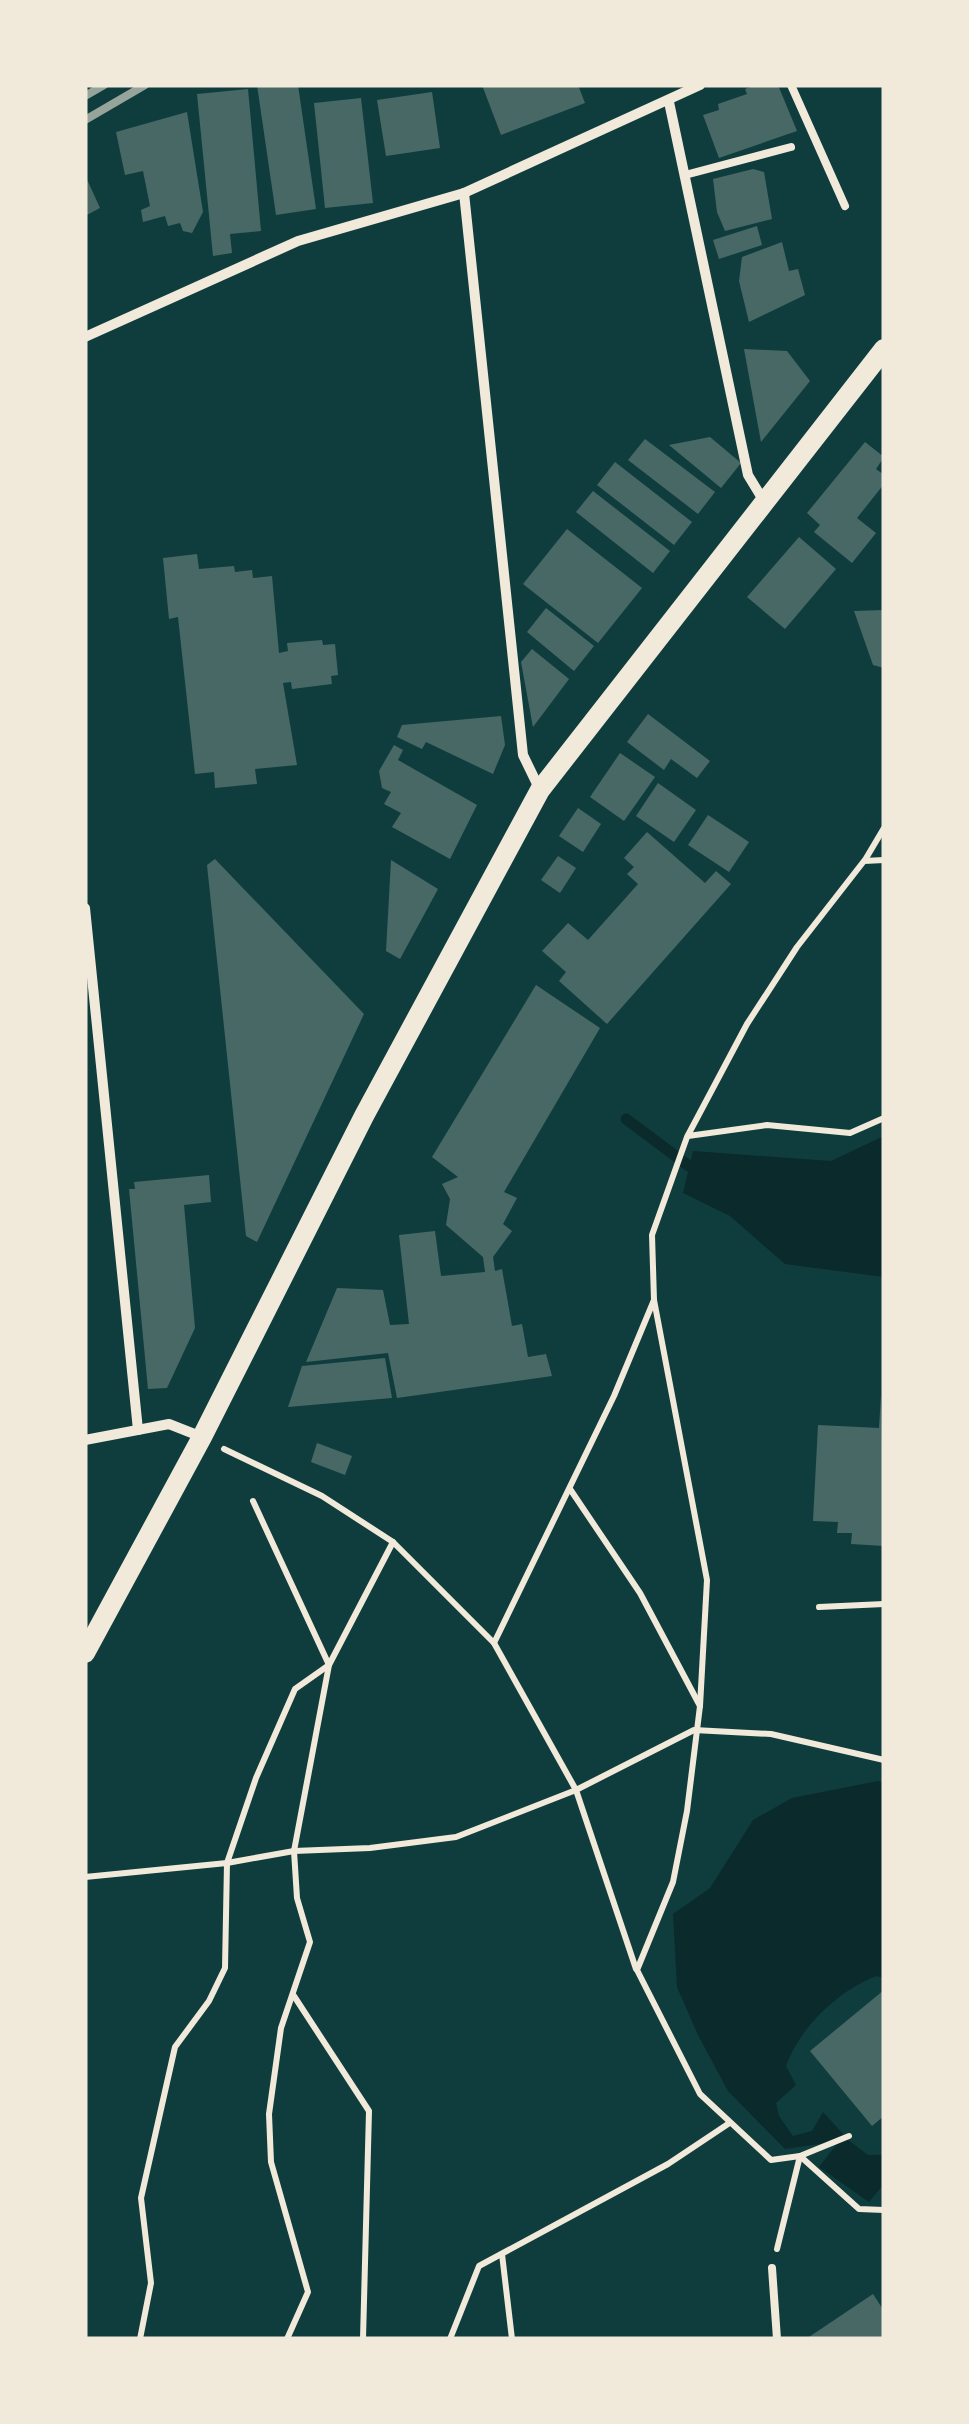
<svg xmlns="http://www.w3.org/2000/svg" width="969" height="2424" font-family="'PT Serif',serif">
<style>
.water{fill:#0a2a2b}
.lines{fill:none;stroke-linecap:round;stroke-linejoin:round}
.stream{stroke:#0a2a2b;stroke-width:11}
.building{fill:#486865}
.path{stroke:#f1e9da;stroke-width:6}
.service{stroke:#f1e9da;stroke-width:8}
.minor{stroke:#f1e9da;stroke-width:10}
.secondary{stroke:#f1e9da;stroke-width:20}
.rail{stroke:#97a49c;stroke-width:8}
</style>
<rect width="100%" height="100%" fill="#0f3d3e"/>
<g class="water">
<polygon points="884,1136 884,1277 785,1264 730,1216 683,1193 693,1151 831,1161"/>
<path d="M878,1781L884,1783V1978L876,1976C838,1991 800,2027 786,2066L796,2085L776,2103L779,2116L793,2136L812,2131L823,2112L845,2136L834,2142L785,2149L728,2091L698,2035L677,1987L673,1914L710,1888L753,1820L792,1798Z"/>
<polygon points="847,2139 868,2155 884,2155 884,2184 869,2202 819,2167 836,2145"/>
</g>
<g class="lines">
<polyline class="stream" points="626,1119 689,1166"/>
</g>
<g class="building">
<polygon points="257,85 298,85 316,209 276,215"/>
<polygon points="482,85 578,85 585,103 501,135"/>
<polygon points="755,85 778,85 797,131 719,158 703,115 719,110 718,104 747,94 745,89"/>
<polygon points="248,89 261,231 230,234 232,253 213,256 197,94"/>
<polygon points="432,92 440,148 386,156 377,100"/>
<polygon points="361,98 373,203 325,208 314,103"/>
<polygon points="187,112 203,212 192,233 183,231 180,223 168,226 165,216 143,222 141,210 150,206 143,171 125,175 116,132"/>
<polygon points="753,169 764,172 772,219 725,231 717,212 713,179"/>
<polygon points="85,175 100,208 85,216"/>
<polygon points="757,226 762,245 719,259 713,240"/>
<polygon points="782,242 789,271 798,269 805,295 749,322 739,281 742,257"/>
<polygon points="744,349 787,351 810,381 761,442"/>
<polygon points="710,437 741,463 721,488 669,445"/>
<polygon points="645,439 715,492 698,514 628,460"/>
<polygon points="865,442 884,457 876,469 884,475 884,484 857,518 876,533 852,563 814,532 820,525 807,513"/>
<polygon points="615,462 692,522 674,545 597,485"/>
<polygon points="593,491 670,551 653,573 576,512"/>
<polygon points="567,529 642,588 598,643 523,584"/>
<polygon points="799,537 836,569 785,629 747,597"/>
<polygon points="197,554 199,569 234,566 235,572 252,570 253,578 272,576 279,653 288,651 287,643 322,640 323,645 335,644 338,675 331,676 332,684 292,689 291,682 283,683 297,765 255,769 257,784 215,788 214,772 195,774 178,617 169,619 163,558"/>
<polygon points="546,608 594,646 574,671 527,632"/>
<polygon points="884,610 884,668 873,665 854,611"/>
<polygon points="532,649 569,679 533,727 521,662"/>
<polygon points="648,714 710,761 697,778 671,759 664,770 627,742"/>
<polygon points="501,716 505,745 493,774 426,742 422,749 397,737 402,725"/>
<polygon points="394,745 403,750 398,760 477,805 450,859 392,827 401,813 384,804 391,792 382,788 379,771"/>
<polygon points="620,753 655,777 624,821 590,797"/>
<polygon points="658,783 696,810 674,842 636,816"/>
<polygon points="578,808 601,824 583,852 559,836"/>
<polygon points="708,815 749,842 729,872 688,845"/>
<polygon points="647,832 705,883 716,871 731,884 607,1024 559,981 566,972 542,951 568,923 588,940 638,884 627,874 634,867 624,858"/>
<polygon points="558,856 576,868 560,893 541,880"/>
<polygon points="215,859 364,1014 257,1242 246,1236 207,865"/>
<polygon points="391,860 438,889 400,959 386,951"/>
<polygon points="536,985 600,1028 504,1192 517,1198 503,1224 512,1231 493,1257 495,1271 502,1269 512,1326 522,1324 528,1357 546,1354 552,1376 397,1398 388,1353 306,1362 337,1288 383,1290 390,1325 409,1324 399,1235 435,1231 441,1276 485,1272 483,1257 446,1225 450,1199 442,1184 458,1177 432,1157"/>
<polygon points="209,1175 211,1202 184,1205 195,1328 167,1388 148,1389 129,1189 135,1189 134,1182"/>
<polygon points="385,1358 392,1398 288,1407 302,1366"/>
<polygon points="881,1395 884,1546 851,1544 852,1533 837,1533 838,1522 813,1521 818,1425 879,1428"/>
<polygon points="317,1443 352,1456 345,1475 311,1462"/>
<polygon points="884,1990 884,2116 872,2126 810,2051"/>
<polygon points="873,2294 884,2311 884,2339 806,2339"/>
</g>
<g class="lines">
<g class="path">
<polyline points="865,860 884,828"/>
<polyline points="884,860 864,861 797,947 747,1024 687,1137 652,1235 654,1300 707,1580 700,1706 687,1811 673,1882 637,1970 700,2094 771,2160 800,2156 859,2209 884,2210"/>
<polyline points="688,1136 767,1125 850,1133 884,1118"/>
<polyline points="224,1449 322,1496 393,1542"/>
<polyline points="570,1489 640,1593 700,1706"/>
<polyline points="253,1501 329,1665 294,1851 297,1898 310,1942 281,2028 269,2114 271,2162 308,2292 287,2339"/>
<polyline points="819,1607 884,1604"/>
<polyline points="494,1643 614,1396 654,1300"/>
<polyline points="85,1877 227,1863 294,1851 370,1848 456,1837 576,1790 694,1730 771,1734 884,1760"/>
<polyline points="294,1996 369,2111 363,2339"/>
<polyline points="777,2249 800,2156 849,2136"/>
<polyline points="502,2254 512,2339"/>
<polyline points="140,2339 151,2283 141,2198 175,2047 209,2001 225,1968 227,1863 256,1778 295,1689 329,1665 393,1542 494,1643 576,1790 636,1969"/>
<polyline points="450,2339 479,2266 668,2164 728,2124"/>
</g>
<g class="service">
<polyline points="791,85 845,206"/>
<polyline points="685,175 791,147"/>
<polyline points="772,2268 777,2339"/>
</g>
<g class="minor">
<polyline points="669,102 748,475 765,503"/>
<polyline points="464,193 523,755 540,790"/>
<polyline points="85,337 298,241 464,193 700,85"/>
<polyline points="85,908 138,1430"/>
<polyline points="85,1440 169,1424 202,1437"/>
</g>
<polyline class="secondary" points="85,1653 202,1437 364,1116 540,790 884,349"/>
<g class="rail">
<polyline points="85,96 104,85"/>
<polyline points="85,120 145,85"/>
</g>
</g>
<rect width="969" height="2424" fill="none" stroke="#f1e9da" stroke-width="175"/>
</svg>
